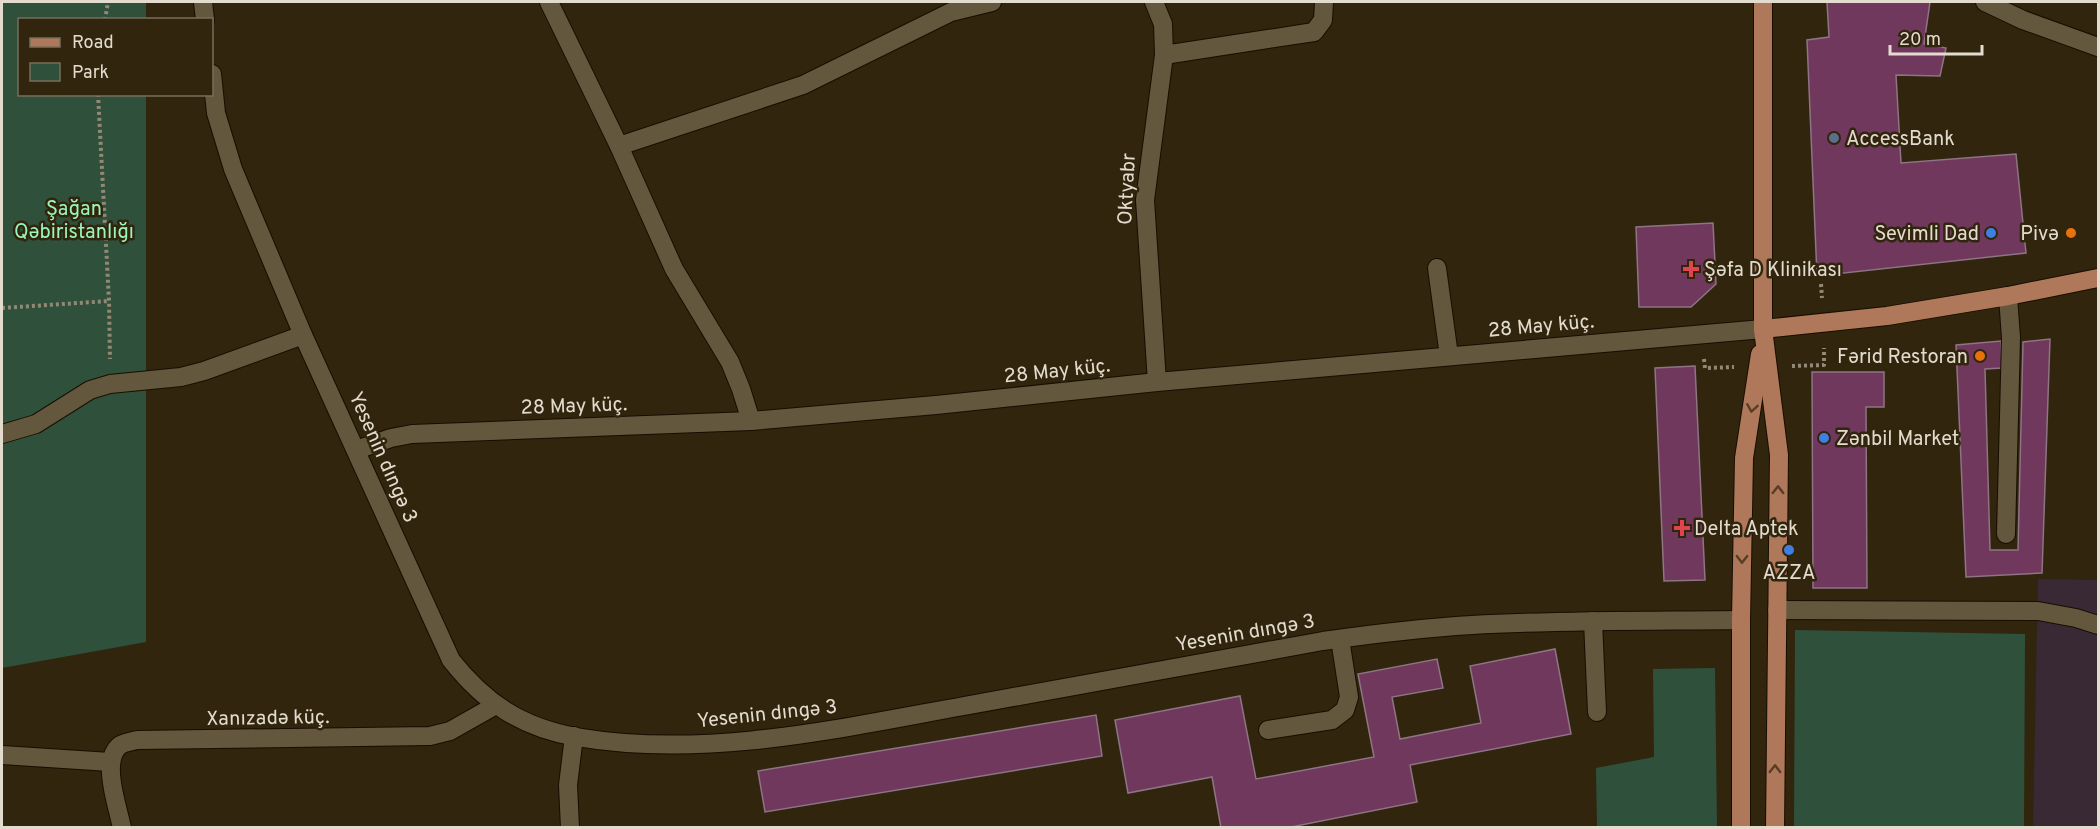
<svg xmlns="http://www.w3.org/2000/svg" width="2100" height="829" font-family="Overpass,sans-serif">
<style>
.industrial{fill:#382935}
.green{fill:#2f513b}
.building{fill:#6f385c;stroke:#8e7484;stroke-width:1.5}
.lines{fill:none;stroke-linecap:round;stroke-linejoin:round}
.minor-casing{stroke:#180e00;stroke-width:20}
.major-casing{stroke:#180e00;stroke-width:20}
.path{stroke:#918876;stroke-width:4;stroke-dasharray:3 3;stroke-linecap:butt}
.minor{stroke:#63573e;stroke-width:18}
.major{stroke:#af785a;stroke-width:18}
.oneway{stroke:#573e25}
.service-dot{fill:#5c6f8a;stroke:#31250e;stroke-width:2}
.shop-dot{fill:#3f7fe0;stroke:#31250e;stroke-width:2}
.food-dot{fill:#e8710a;stroke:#31250e;stroke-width:2}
.health-dot{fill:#e0444e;stroke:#31250e;stroke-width:2}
.labels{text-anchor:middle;stroke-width:5;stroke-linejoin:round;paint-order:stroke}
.poi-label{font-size:20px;fill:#e3dcce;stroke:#31250e;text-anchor:start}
.street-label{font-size:20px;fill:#e3dcce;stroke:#31250e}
.park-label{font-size:20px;fill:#9af6ba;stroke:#31250e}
</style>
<rect width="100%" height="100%" fill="#31250e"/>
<polygon class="industrial" points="2038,579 2098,580 2098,827 2033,828"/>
<g class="green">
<polygon points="2,2 146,2 146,19 20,20 20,94 146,95 146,642 2,668"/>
<polygon points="1795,630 2025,634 2024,827 1794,827"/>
<polygon points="1715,668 1717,827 1597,827 1596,768 1654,757 1653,669"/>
</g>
<g class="building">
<polygon points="1827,2 1930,2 1924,44 1946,48 1940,76 1896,75 1901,163 2016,154 2026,253 1817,276 1807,40 1829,37"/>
<polygon points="1713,223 1716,284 1691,307 1639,307 1636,227"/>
<polygon points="2050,339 2042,573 1966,577 1956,345 2001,341 2002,368 1985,369 1990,550 2018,550 2023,342"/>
<polygon points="1695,366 1705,580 1664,581 1655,368"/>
<polygon points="1812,372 1884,372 1884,407 1866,407 1867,588 1813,588"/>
<polygon points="1555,649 1571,734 1410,765 1417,802 1286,828 1221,828 1212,777 1128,793 1115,720 1240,696 1256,779 1374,757 1358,674 1437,659 1443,688 1392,697 1400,739 1481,723 1470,666"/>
<polygon points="1096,715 1102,756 765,812 758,771"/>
</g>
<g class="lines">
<g class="minor-casing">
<g id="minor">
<polyline points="203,2 205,20"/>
<polyline points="549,2 619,146 674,269 730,362 741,389 751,421"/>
<polyline points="1154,2 1163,24 1164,55 1145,200 1157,382"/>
<polyline points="1985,2 2023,20 2098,47"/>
<polyline points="1164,55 1314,32 1323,20 1324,2"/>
<path d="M212,74L216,113L233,169L303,335L451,660C485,703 521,727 576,737C705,759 837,729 964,706C1084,684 1203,663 1323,641C1372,634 1422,628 1472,625C1562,620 1651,621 1741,620"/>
<polyline points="619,146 803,85 951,12 992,2"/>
<polyline points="1437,268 1449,356"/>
<polyline points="2,434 36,424 90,390 110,384 181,377 204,371 303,335"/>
<polyline points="356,450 391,438 412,434 751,421 936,405 1157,382 1763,329"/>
<polyline points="2006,534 2011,338 2008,296"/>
<polyline points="1777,610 2038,611 2076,618 2098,625"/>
<polyline points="1593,621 1597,712"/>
<polyline points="1268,730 1332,720 1345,710 1349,697 1340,639"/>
<polyline points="2,755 110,762"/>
<path d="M122,828C118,807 101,762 119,746C124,742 131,742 137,740L430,736L450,731L496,705"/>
<polyline points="570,828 568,785 574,736"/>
</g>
</g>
<g class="major-casing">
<g id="major">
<polyline points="1763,2 1763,329 1779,455 1775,828"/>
<polyline points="1763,329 1887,316 2008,296 2098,278"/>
<polyline points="1741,828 1741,620 1744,458 1760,354"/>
</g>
</g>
<g class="path">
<polyline points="105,20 108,2"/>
<polyline points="98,94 109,301 110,359"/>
<polyline points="1821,284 1822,298"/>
<polyline points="2,308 109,301"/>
<polyline points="1704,359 1705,368 1734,367"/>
<polyline points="1792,366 1824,365 1824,348"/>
</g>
<use href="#minor" class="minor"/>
<use href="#major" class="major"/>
</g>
<defs><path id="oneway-chevron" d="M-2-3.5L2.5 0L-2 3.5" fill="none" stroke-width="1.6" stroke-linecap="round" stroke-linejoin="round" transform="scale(1.5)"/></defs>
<g class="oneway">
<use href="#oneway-chevron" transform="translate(1752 408) rotate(99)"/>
<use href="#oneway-chevron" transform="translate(1778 490) rotate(-89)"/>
<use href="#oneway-chevron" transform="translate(1742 559) rotate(91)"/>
<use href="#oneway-chevron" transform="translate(1775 769) rotate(-89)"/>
</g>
<circle class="service-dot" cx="1834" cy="138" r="6"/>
<g class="shop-dot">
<circle cx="1991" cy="233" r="6"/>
<circle cx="1824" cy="438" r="6"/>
<circle cx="1789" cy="550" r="6"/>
</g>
<g class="food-dot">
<circle cx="2071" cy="233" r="6"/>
<circle cx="1980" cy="356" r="6"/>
</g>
<g class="health-dot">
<path d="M1688 260h6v6h6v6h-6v6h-6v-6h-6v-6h6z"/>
<path d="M1679 519h6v6h6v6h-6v6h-6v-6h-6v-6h6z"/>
</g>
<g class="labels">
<g class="poi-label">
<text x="1846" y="145">AccessBank</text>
<text x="1979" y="240" text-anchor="end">Sevimli Dad</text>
<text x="2059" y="240" text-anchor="end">Pivə</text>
<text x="1704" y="276">Şəfa D Klinikası</text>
<text x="1968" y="363" text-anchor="end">Fərid Restoran</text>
<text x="1836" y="445">Zənbil Market</text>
<text x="1694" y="535">Delta Aptek</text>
<text x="1789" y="579" text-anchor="middle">AZZA</text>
</g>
<g class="street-label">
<text transform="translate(1126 189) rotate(-87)" y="7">Oktyabr</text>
<text transform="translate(1541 325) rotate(-5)" y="7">28 May küç.</text>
<text transform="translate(1057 370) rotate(-6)" y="7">28 May küç.</text>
<text transform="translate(574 405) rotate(-2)" y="7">28 May küç.</text>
<text transform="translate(384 457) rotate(66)" y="7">Yesenin dıngə 3</text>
<text transform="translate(1245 632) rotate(-10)" y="7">Yesenin dıngə 3</text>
<text transform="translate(767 713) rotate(-6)" y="7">Yesenin dıngə 3</text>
<text transform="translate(268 717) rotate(-1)" y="7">Xanızadə küç.</text>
</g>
<g class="park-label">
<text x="74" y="215">Şağan<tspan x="74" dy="23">Qəbiristanlığı</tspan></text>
</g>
</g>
<rect width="2100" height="829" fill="none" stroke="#e3dcce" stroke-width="6"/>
<rect x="18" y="18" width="195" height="78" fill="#31250e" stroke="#786e5b" stroke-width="1.5"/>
<rect x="30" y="38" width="30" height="9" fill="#af785a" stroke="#786e5b" stroke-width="1.5"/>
<text x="72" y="48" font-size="18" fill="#e3dcce">Road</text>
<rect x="30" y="63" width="30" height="18" fill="#2f513b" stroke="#786e5b" stroke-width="1.5"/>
<text x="72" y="78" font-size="18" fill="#e3dcce">Park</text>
<path d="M1890 45v9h92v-9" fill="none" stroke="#e3dcce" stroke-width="3"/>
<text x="1899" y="45" font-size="18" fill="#e3dcce" stroke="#31250e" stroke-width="4.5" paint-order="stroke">20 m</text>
</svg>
